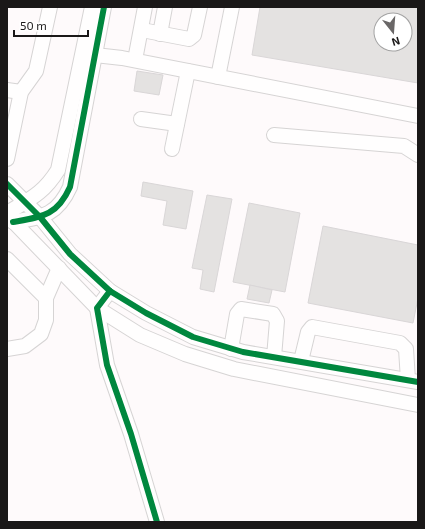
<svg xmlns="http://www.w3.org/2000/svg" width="425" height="529" font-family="'Exo 2',sans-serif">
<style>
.building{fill:#e4e2e1;stroke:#d9d6d7;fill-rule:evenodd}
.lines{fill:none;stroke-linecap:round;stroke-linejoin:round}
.minor-casing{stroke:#d6d4d4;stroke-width:16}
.minor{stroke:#fffefe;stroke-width:14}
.cycleway-casing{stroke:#fff;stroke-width:8}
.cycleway{stroke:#00873e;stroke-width:6}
</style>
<rect width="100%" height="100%" fill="#fefafb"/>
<g class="building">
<path d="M260,7H418V83L252,55ZM381,20H405V44H381Z"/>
<polygon points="137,71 163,75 159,95 134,91"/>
<polygon points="143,182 193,191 186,229 163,225 167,201 141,196"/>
<polygon points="207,195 232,199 214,292 200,289 203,270 192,268"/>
<polygon points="249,203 300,213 285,292 233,282"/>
<polygon points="323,226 418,245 418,298 413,323 308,303"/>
<polygon points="250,285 272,290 269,303 247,299"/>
</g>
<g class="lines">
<g class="minor-casing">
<g id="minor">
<polyline points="142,30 189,39 194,35 200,7"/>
<polyline points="160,34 165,7"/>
<polyline points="95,55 122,58 418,116"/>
<polyline points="135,60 145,7"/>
<polyline points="218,77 232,7"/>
<polyline points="7,90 21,92"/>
<polyline points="141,119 177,124"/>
<polyline points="274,135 404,146 418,155"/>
<polyline points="172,149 188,71"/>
<polyline points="7,159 21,92 36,71 50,7"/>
<polyline points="7,184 40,217 70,254 110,291 146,313 193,337 243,352 418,382"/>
<path d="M7,213C30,199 43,194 58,170L92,7"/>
<polyline points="7,215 97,308 140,335 185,354 234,369 418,405"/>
<path d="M13,222C42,217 57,216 70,187L104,7"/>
<polyline points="7,259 46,298"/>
<polyline points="110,291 97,308 107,365 131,434 157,522"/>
<polyline points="7,349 25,346 41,334 46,320 46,298 59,268"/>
<polyline points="231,349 237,314 241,309 273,314 277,321 274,357"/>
<polyline points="301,361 308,332 312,327 400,343 406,349 408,380"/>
</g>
</g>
<use href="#minor" class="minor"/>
<g class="cycleway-casing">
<g id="cycleway">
<polyline points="7,184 40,217 70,254 110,291 146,313 193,337 243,352 418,382"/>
<path d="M13,222C42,217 57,216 70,187L104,7"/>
<polyline points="110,291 97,308 107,365 131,434 157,522"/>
</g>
</g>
<use href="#cycleway" class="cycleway"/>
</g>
<rect width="425" height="529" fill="none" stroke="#1a1818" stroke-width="16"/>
<g transform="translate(393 32) rotate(163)"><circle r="19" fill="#ffffff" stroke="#a3a3a3"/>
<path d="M0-3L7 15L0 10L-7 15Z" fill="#6a6767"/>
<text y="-6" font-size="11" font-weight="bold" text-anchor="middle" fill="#1a1818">N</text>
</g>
<path d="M14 30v6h74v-6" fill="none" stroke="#1a1818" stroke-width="2"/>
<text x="20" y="30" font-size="12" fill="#1a1818" stroke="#ffffff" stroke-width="3" paint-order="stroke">50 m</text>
</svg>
